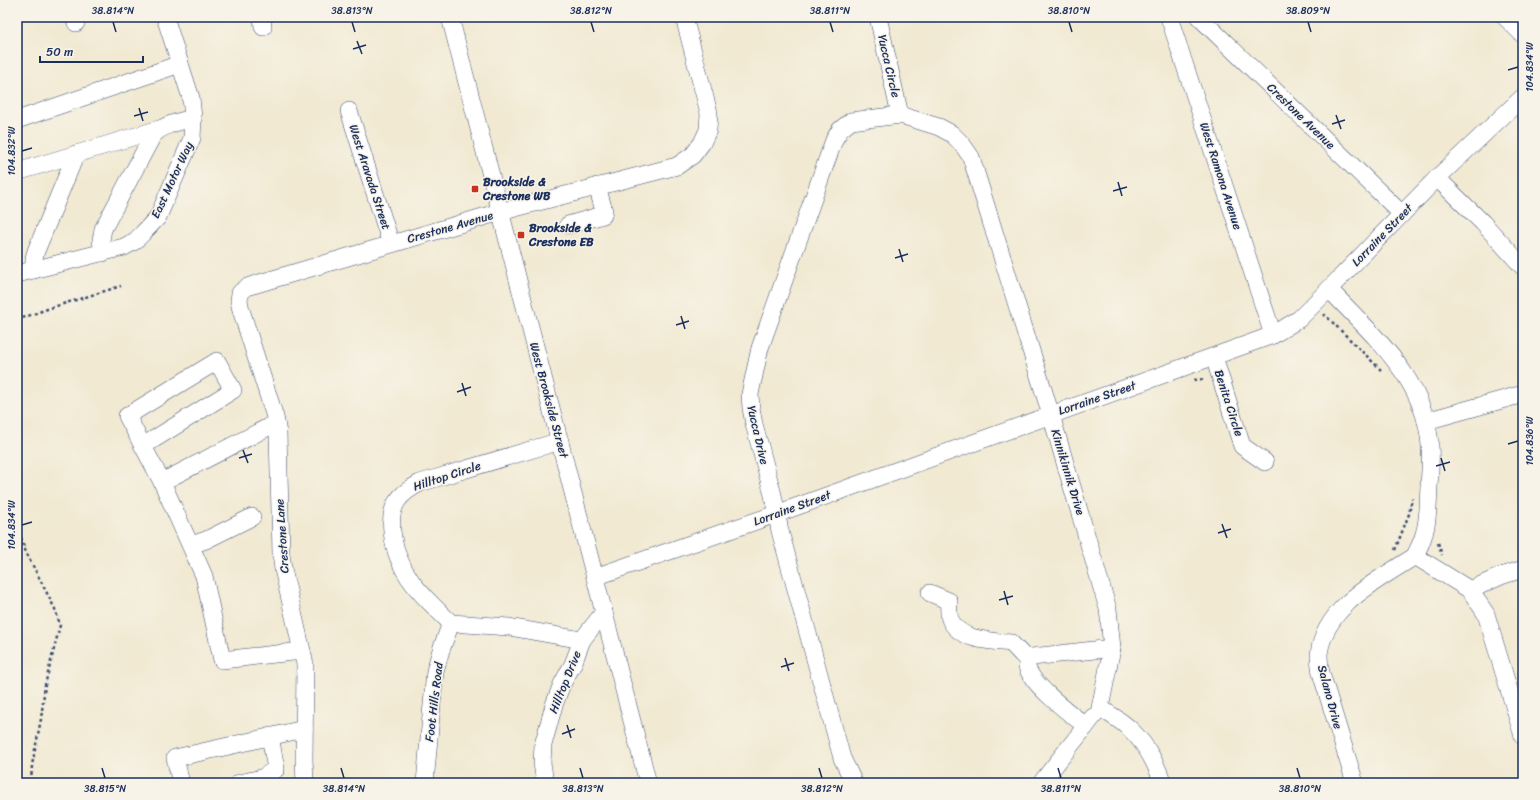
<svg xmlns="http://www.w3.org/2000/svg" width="1540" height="800" font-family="Sriracha,sans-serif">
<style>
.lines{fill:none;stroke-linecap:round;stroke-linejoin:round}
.minor-casing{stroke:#3b4b6f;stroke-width:18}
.path{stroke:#3b4b6f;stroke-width:2.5;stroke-dasharray:3 3;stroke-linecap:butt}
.minor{stroke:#fff;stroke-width:17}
.ticks{fill:none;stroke:#1b2f5e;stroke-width:1.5}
.poi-dot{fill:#c8321e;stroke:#f7f3e8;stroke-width:1.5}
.labels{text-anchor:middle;stroke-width:3;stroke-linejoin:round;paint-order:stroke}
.street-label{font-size:12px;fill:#1b2f5e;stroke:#f7f3e8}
.poi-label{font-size:12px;font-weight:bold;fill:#1b2f5e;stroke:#f7f3e8;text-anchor:start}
.neatline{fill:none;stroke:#1b2f5e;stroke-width:1.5}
.ticks-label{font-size:10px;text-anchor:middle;fill:#1b2f5e}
</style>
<rect width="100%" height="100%" fill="#f7f3e8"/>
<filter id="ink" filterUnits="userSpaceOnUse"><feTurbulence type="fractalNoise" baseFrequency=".025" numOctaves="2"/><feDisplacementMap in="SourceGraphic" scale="8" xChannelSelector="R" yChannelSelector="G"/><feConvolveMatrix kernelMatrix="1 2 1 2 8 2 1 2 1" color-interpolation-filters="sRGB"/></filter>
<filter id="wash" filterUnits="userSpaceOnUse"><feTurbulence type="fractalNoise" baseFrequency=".012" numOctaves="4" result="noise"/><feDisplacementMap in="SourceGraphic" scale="16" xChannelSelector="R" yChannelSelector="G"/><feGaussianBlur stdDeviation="0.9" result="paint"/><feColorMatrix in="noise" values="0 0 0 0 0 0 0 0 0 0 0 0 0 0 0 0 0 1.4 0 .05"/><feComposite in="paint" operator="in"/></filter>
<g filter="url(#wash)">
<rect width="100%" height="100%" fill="#f1e9d2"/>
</g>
<g filter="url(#ink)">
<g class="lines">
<g class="minor-casing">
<g id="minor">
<polyline points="74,17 76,23"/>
<polyline points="262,17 263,27"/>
<polyline points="450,17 648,783"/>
<polyline points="878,17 900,115"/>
<polyline points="1169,17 1273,335"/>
<polyline points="1199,17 1402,214"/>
<polyline points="1505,17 1523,35"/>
<polyline points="349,111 391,244"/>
<polyline points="17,120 180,64"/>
<polyline points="17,172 159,129"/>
<polyline points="1437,178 1483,223 1523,267"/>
<polyline points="568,225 603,215 604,211 597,186"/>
<path d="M103,253L101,240L103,229L153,135C164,124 178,122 193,118"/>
<polyline points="34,270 34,258 36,251 76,154"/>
<polyline points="17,274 124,247 135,241 143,233 158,217 192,138 193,118 191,98 165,17"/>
<path d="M1329,289C1372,335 1426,379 1430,446C1431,459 1430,473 1429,486C1428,501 1429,519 1424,534C1422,542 1418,549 1415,556"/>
<polyline points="1214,357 1242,446 1265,462"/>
<polyline points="1426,421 1523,394"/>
<polyline points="276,423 162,482 204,576 222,660 302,651"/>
<path d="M560,441L420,483C399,494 389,505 392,531C396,572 422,596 451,623L509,627L582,640"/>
<polyline points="143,446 233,390 217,361 127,416 162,482"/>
<polyline points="191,545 206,540 252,517"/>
<polyline points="1415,556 1470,590 1486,614 1523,736"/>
<polyline points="595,577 776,514 1273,335 1299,319 1329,289 1437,178 1523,97"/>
<polyline points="1470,590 1501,576 1523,569"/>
<path d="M930,593L949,601C949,606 948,614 950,619C959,641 991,641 1011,643L1028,661"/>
<path d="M1086,726C1073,716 1025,680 1027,664C1027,661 1030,659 1032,657L1112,648"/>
<polyline points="262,778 276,769 270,736"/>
<polyline points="181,783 175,758 304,729"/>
<polyline points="239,783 262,778 263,783"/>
<polyline points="305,783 304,759 305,664 283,569 281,553 278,433 275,417 241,310 239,301 240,293 247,287 253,285 500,212 677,166 693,155 702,143 708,130 709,113 684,17"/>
<polyline points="425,783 435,671 441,650 451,623"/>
<polyline points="545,783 542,763 543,745 554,705 562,684 573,664 582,640 604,612"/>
<path d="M854,783L842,758L780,531L773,495L754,424L751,408L750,394L760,348L834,140L840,130L851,121L900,115L939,127L952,134L962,144L971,157L1051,415L1108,609L1112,648L1100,708C1111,715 1124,722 1133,732C1148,747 1156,764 1163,783"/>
<polyline points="1041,783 1093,717"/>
<path d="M1355,783L1321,673C1320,667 1319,660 1319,654C1325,605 1379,580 1415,556"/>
</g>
</g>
<g class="path">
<polyline points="1323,316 1325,315 1381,370"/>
<polyline points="17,320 50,308 121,286"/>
<polyline points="1194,380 1205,379"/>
<polyline points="17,520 19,531 25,550 55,609 60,625 45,685 41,719 32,765 31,783"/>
<polyline points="1438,543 1442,555"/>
<polyline points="1395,550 1409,514 1412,498"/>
</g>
<use href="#minor" class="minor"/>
</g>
</g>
<path class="ticks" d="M113,22L116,32M352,22L355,32M591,22L594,32M830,22L833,32M1069,22L1072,32M1308,22L1311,32M357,41L362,54M353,49L366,45M1508,70L1518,67M139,108L143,121M1336,115L1341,129M134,116L148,112M1332,124L1345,120M22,151L32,148M1118,182L1122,196M1113,191L1127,187M899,249L903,262M895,258L908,254M681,316L685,329M676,325L689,321M462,383L466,396M457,392L471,387M1508,444L1518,441M243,450L248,463M239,458L252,454M1441,458L1445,471M1436,466L1450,462M1222,524L1227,538M22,525L32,522M1218,533L1231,529M1004,591L1008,605M999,600L1013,596M785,658L789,671M781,667L794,663M567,725L571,738M562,734L575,729M102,768L105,778M341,768L344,778M580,768L583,778M819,768L822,778M1058,768L1061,778M1297,768L1300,778"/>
<g class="poi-dot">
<rect x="471" y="185" width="8" height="8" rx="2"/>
<rect x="517" y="231" width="8" height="8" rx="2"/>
</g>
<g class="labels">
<g class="street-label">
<text transform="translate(889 66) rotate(77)" y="4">Yucca Circle</text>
<text transform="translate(1301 116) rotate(44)" y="4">Crestone Avenue</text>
<text transform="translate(1221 176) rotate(72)" y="4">West Ramona Avenue</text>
<text transform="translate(370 177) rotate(72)" y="4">West Aravada Street</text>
<text transform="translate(172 180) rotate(-65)" y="4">East Motor Way</text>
<text transform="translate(450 227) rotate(-16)" y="4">Crestone Avenue</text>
<text transform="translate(1382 235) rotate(-46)" y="4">Lorraine Street</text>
<text transform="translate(1097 398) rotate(-19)" y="4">Lorraine Street</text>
<text transform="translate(549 400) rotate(75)" y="4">West Brookside Street</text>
<text transform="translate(1229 403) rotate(72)" y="4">Benita Circle</text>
<text transform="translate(758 435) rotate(77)" y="4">Yucca Drive</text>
<text transform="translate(1068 472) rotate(73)" y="4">Kinnikinnik Drive</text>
<text transform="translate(447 476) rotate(-18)" y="4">Hilltop Circle</text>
<text transform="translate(792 508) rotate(-20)" y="4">Lorraine Street</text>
<text transform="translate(282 536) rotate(-94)" y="4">Crestone Lane</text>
<text transform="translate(565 682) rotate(-68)" y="4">Hilltop Drive</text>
<text transform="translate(1330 697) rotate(75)" y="4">Salano Drive</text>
<text transform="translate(434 702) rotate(-83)" y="4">Foot Hills Road</text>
</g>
<g class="poi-label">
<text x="483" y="186">Brookside &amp;<tspan x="483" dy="14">Crestone WB</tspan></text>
<text x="529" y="232">Brookside &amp;<tspan x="529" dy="14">Crestone EB</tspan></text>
</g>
</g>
<rect width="1540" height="800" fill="none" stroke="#f7f3e8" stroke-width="44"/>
<path d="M40 56v6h103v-6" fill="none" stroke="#1b2f5e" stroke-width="2"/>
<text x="46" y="56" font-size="12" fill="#1b2f5e" stroke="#f7f3e8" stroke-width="3" paint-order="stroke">50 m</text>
<rect x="22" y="22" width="1496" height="756" class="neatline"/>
<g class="ticks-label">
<text x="113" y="14">38.814°N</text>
<text x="352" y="14">38.813°N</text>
<text x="591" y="14">38.812°N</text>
<text x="830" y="14">38.811°N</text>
<text x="1069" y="14">38.810°N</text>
<text x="1308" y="14">38.809°N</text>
<text transform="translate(1529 67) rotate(-90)" y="4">104.834°W</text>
<text transform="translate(11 151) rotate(-90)" y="4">104.832°W</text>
<text transform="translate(1529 441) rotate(-90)" y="4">104.836°W</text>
<text transform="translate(11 525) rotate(-90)" y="4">104.834°W</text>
<text x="105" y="792">38.815°N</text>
<text x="344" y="792">38.814°N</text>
<text x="583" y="792">38.813°N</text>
<text x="822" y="792">38.812°N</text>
<text x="1061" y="792">38.811°N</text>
<text x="1300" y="792">38.810°N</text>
</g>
</svg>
